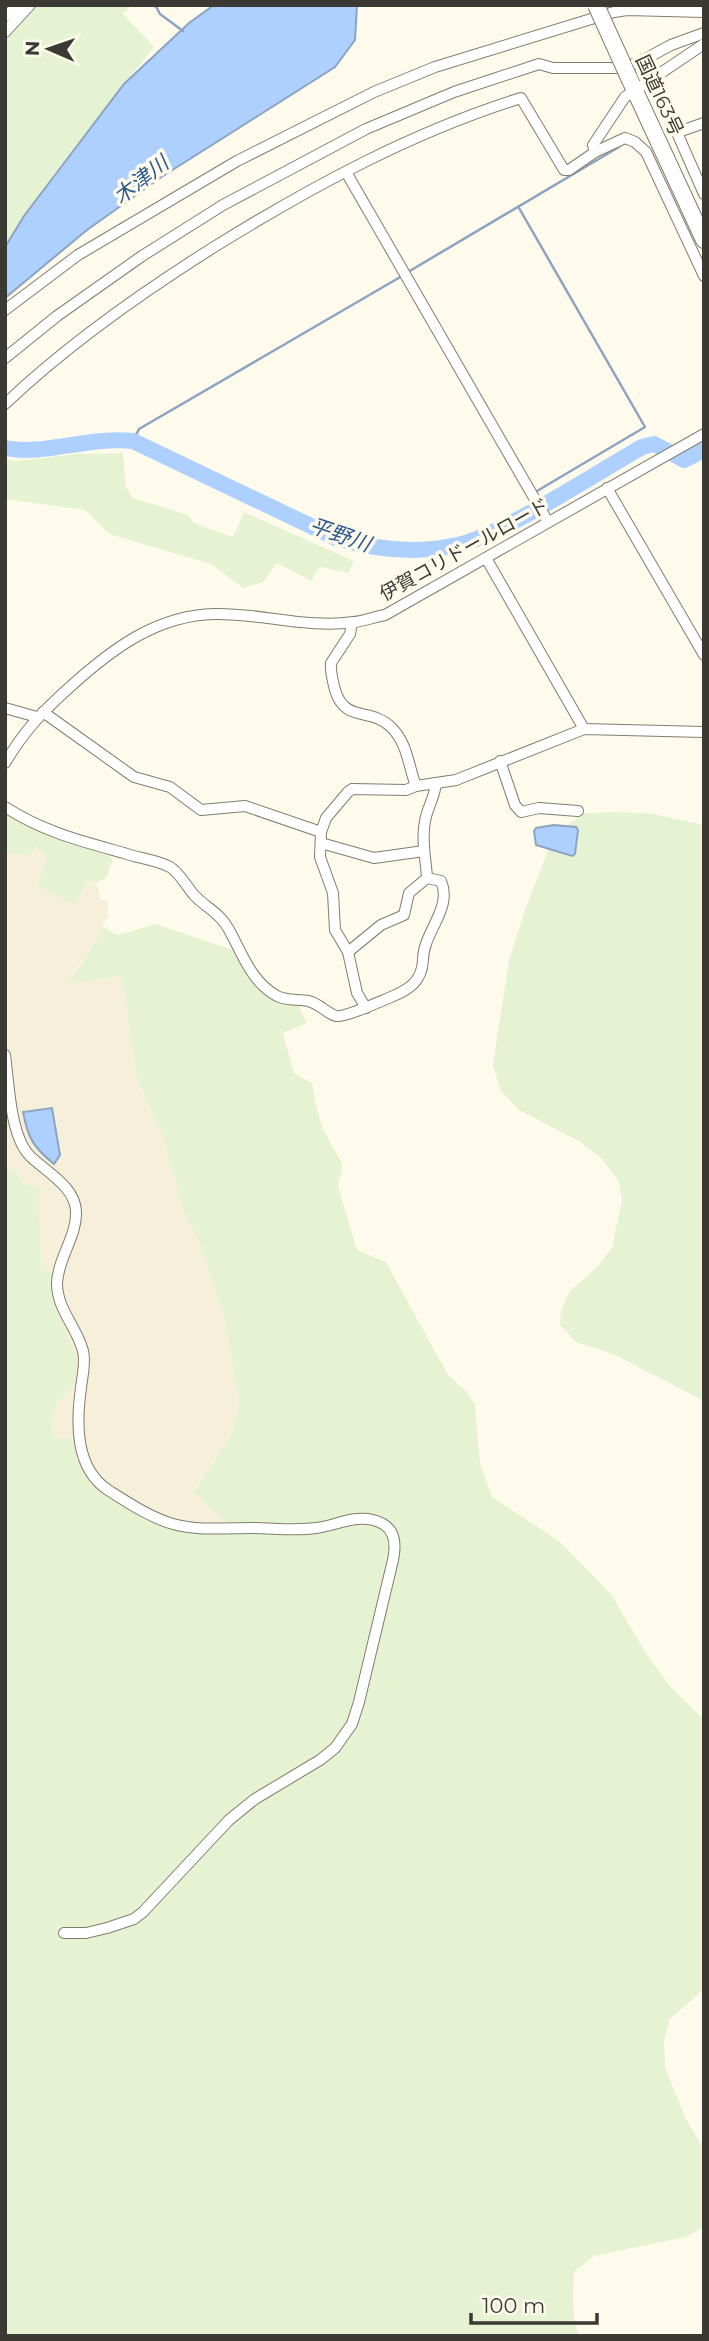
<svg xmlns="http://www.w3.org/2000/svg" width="709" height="2341" font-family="Montserrat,'Noto Sans JP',sans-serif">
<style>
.built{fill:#f6f0da}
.green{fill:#e5f3d3}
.water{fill:#aed0fe;stroke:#8ca3c1;stroke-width:2}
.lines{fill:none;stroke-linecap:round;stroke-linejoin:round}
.stream{stroke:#8ca3c1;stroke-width:2.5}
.river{stroke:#aed0fe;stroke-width:16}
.minor-casing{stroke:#807d6f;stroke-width:12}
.highway-casing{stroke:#807d6f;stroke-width:18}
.minor{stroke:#fff;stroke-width:10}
.highway{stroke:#fff;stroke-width:16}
.highway-bridge-casing{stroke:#807d6f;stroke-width:18;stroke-linecap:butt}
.highway-bridge{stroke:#fff;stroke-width:16}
.labels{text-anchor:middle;stroke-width:7;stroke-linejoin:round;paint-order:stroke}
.street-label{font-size:19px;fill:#3b3934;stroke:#fffbec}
.water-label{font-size:21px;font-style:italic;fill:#2c5890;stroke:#fffbec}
</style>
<rect width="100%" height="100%" fill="#fffbec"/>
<polygon class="built" points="36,846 48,857 77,900 87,879 96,883 101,899 108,902 108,916 102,926 104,928 68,982 122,976 137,1079 164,1139 182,1208 200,1243 225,1320 239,1401 233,1432 193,1491 227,1523 227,1533 185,1532 165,1527 129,1508 53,1438 51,1420 56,1404 76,1383 60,1317 52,1298 52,1274 41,1268 39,1188 20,1182 17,1172 5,1167 5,852 28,855"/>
<g class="green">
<path d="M36,5H132L123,14L154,47C102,111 49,176 5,247V38Z"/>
<polygon points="123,453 126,487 133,498 188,515 194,523 233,537 244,512 354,561 348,573 320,567 311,581 277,563 263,582 243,588 211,564 109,534 85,510 5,499 5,460 18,461 76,454"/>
<polygon points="5,810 107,851 113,861 106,878 96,883 87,879 77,901 73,904 38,886 47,857 36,846 28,856 5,852"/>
<polygon points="615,812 649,813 704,825 704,1401 615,1355 576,1342 560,1325 561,1310 570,1291 597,1267 612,1248 622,1200 618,1180 602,1159 580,1142 519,1110 500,1090 493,1064 509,960 526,907 551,843 569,824 584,813"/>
<path d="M156,924L233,950L243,967L262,986L298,1003L307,1023L283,1033L294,1073L312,1083C318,1121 323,1132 343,1164L338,1186L357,1250L386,1262L448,1375L467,1392L475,1405L480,1463L492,1497L559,1541L611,1594L645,1652L669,1685L704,1720V1989L670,2019L664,2041L665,2067L686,2119L704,2149V2227L686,2237L594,2256L574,2272C573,2293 571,2317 580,2336H5V1167L17,1172L20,1182L39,1188L41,1268L53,1274L52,1298L77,1358L76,1383L56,1404L51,1420L53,1438L73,1439L79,1456L129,1508L165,1527L185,1532L227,1533V1523L193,1492L233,1432L239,1401L225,1320L200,1243L182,1208L164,1139L137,1079L122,976L67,983L76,972L104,928L118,935Z"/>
</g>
<g class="water">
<polygon points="214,5 357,5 355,40 335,67 163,176 87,230 5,298 5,247 24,216 124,84 189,23"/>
<polygon points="554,825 576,827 578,830 575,854 572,856 536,845 534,831 536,828"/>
<path d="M52,1108L60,1155L54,1164C33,1147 28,1138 23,1112Z"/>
</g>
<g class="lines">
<g class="stream">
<polyline points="155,5 160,14 183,31"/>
<polyline points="519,208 645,427 537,491"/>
<polyline points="408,272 619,147"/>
<polyline points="133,441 139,429 402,276"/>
</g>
<path class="river" d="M5,448C43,456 91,436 133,441L336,538C373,549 413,554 452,546C471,543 490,533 507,525C553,502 597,473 642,447L654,444L684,460L704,450"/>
<g class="minor-casing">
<g id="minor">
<polyline points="5,17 18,5"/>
<polyline points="5,32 30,5"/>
<polyline points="704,123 681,131 678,135 704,194"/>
<polyline points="595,152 593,145 625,97 704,44"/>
<polyline points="346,172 548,522"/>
<polyline points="5,310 78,255 237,161 374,92 435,67 614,12 627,10 704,12"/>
<polyline points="5,358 57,316 142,256 223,205 366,129 454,92 539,64 553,68 619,68 638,63 671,45 704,33"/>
<path d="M5,404C68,344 141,293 214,247C311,187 412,132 521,98L564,170H569L595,152L625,138L635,142L646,152L704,276"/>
<polyline points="607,488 704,655"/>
<polyline points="486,558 584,729"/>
<path d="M352,623L350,634L331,663C330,672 333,681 335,690C345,723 370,707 391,727C408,744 408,765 416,786"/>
<polyline points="5,708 37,717"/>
<polyline points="43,712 134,777 170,787 201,810 245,806 321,832"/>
<polyline points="500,761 515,805 521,812 539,808 578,811"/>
<path d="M5,763C24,731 43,711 71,686C112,649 157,615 215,614C261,613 308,629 354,622C364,621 374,617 385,615L704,434"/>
<path d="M5,807C44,832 81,841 124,853C137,858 157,860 170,867C179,872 187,887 194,895C205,907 220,913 228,928C242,952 250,981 277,996C287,1001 298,999 308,1001C319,1003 326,1013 336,1016C344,1018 381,1001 391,997C408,990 422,982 423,960C423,932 453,909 441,881L427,878C426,859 421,840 425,821C427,808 435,797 436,783"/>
<polyline points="321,843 374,858 424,851"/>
<polyline points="348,952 381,925 404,915 409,893 427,878"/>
<polyline points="366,1008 357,993 348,952 335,930 333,893 320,857 321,832 326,818 348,792 352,789 406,790 416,786 456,780 584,729 704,732"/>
<path d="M5,1055C9,1083 10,1136 30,1156C46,1172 76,1187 76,1212C77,1236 58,1258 57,1283C57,1310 77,1327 83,1351C86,1363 82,1377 81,1388C76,1423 75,1468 108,1490C127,1502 151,1518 173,1524C198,1531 227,1528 252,1528C273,1528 295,1531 316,1528C335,1526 353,1515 373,1520C394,1525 397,1541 393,1560L359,1702L352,1724L335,1748L320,1760L255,1799L229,1820L143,1912L134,1919L107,1928L86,1933H64"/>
</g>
</g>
<g class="highway-casing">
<polyline id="highway" points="630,80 704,240"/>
</g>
<use href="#minor" class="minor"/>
<use href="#highway" class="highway"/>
<g class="highway-bridge-casing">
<polyline id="highway-bridge" points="596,5 630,80"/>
</g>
<use href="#highway-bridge" class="highway-bridge"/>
</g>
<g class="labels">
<g class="street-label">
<text transform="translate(660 95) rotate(65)" y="7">国道163号</text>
<text transform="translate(464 549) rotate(-29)" y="7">伊賀コリドールロード</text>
</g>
<g class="water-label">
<text transform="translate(141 180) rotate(-38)" y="7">木津川</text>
<text transform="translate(340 535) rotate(19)" y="7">平野川</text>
</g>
</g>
<rect width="709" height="2341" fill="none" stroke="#3b3934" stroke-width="14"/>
<g transform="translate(49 49) rotate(272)" stroke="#fffbec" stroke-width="5" paint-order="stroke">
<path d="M0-5L12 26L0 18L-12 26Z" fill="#3b3934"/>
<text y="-10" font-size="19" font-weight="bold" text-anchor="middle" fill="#3b3934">N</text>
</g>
<path d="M471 2313v10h126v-10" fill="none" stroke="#3b3934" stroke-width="3.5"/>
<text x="482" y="2313" font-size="21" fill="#3b3934" stroke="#fffbec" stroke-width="5" paint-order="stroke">100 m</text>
</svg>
